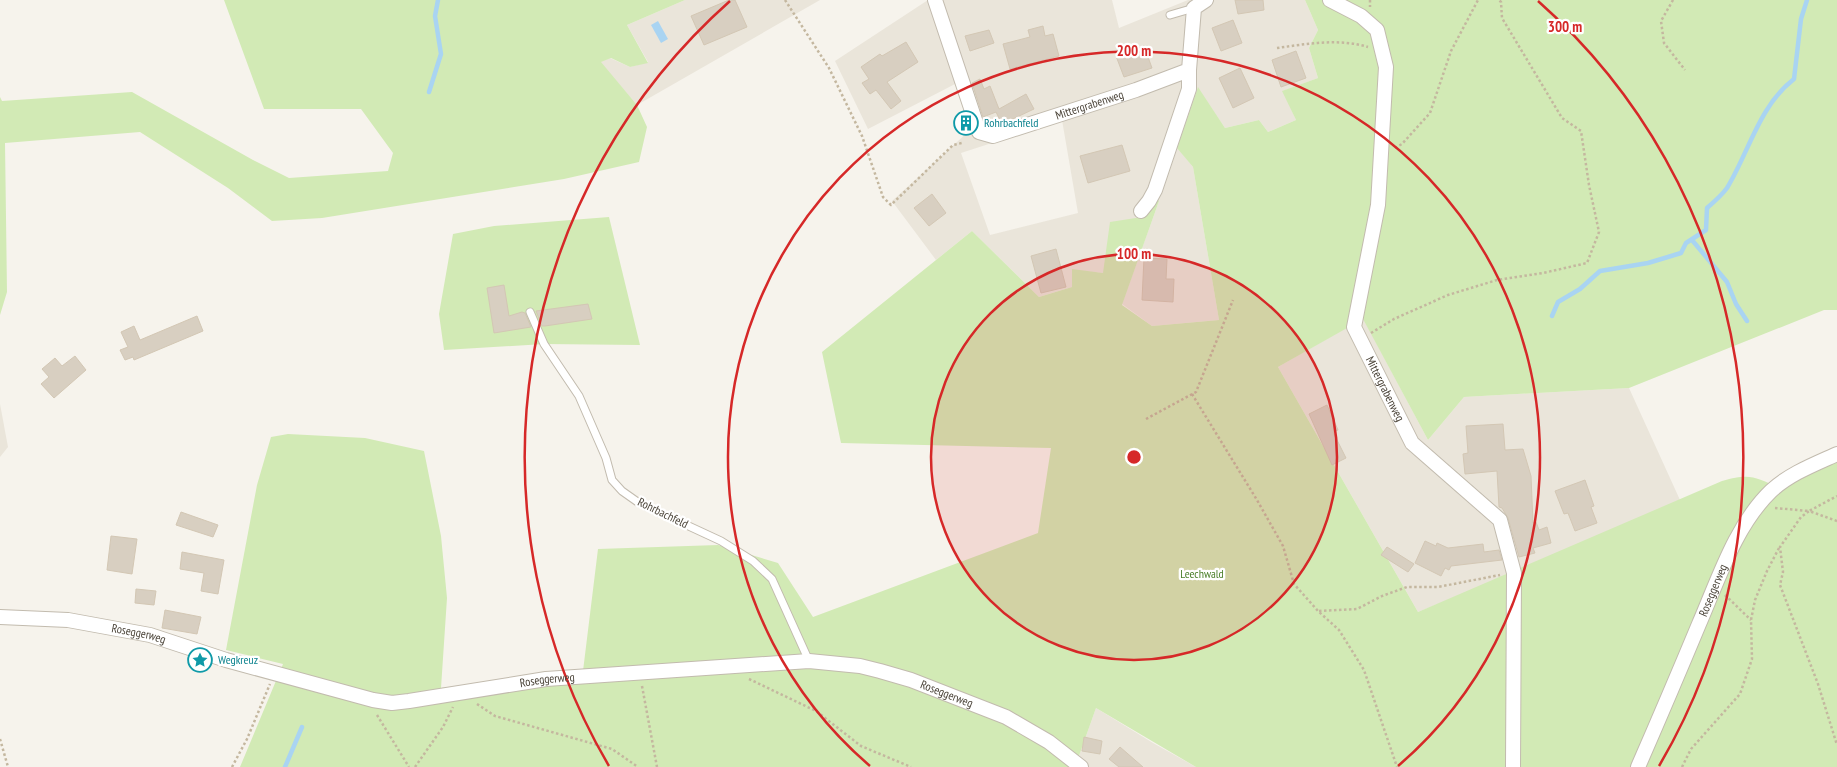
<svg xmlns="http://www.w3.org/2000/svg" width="1837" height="767" font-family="'PT Sans Narrow',sans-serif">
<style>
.residential{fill:#eae5da;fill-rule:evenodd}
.green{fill:#d2eab5}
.water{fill:#a9d4f2}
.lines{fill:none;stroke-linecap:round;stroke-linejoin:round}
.stream{stroke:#a9d4f2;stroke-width:4.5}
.building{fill:#d8cfc1;stroke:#d3c7b4}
.service-casing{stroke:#c2bbae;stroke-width:9}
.minor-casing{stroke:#c2bbae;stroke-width:16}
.path{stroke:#c4b79f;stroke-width:2.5;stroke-dasharray:2.5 2.5;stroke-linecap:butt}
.service{stroke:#fff;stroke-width:7}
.minor{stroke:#fff;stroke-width:14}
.ring{fill:none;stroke:#d62828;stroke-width:2.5}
.labels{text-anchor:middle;stroke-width:4.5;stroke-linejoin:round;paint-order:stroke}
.street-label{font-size:12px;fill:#4b4439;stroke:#fff}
.culture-label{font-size:12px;fill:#0d838f;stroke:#fff;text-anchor:start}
.park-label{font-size:12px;fill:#4a7f2a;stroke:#fff}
.centre{fill:#d62828;stroke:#fff;stroke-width:2.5}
.ring-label{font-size:15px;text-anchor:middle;font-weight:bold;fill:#d62828;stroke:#fff;stroke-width:4.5;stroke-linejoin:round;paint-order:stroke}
</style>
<rect width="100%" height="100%" fill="#f6f3ec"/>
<g class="residential">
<polygon points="685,0 820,0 637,105 600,62 610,58 630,67 648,62 627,25"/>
<path d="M928,0H1112L1119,28L1188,0H1305L1318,30L1309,48L1318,78L1283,91L1296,120L1268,132L1259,120L1225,128L1198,88L1178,148L1193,167L1219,320L1152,326L1122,304L1159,201L1103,273L1072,270V287L1039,297L972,231L936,260L892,201L968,132L972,122L957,83L868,129L835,61ZM1062,120L1078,213L990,235L961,153Z"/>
<polygon points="1363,318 1428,440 1464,397 1629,388 1680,500 1514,573 1418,612 1278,367"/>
<polygon points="0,404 8,447 0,457"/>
<polygon points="1096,708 1153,743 1196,767 1075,767"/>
</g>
<g class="green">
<polygon points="224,0 685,0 627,25 648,63 630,67 611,58 601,62 637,105 647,127 639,162 564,179 322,218 272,221 228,188 140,132 5,143 7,292 0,315 0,97 2,101 132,92 253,160 289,178 388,171 393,153 361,109 264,109"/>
<path d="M1305,0H1837V310H1824L1629,388L1464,397L1428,440L1363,319L1278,367L1418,612L1722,481C1751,473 1754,477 1780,488L1837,460V767H1196L1096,708L1075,767H240L283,664L226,650L257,485L271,437L288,434L365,438L424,451L441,536L447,598L441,688L583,671L598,549L718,545L778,563L813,617L1038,533L1051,448L841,443L822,352L972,231L1039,297L1072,287V269L1103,273L1110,222L1142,217L1153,196L1159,201L1122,305L1152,326L1219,320L1193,167L1177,148L1198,87L1225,128L1259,120L1268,132L1296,120L1282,91L1318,78L1309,48L1318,30Z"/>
<polygon points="609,217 640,345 544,344 444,350 439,314 453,234 494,226"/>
</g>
<polygon class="water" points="658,21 668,39 661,43 651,25"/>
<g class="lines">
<g class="stream">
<polyline points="429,92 441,54 435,16 438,0"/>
<polyline points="1692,240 1727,282 1736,304 1747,321"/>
<path d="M1552,316L1558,302L1580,289L1600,271L1648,263L1681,253L1686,243L1706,230L1707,208C1714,202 1722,195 1727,188C1749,152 1759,106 1794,79L1801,19L1807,0"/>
<polyline points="285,767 302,727"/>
</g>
</g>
<g class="building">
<polygon points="729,0 735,0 747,27 704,45 691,16"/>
<polygon points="1235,0 1263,0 1264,10 1238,14"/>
<polygon points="1233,20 1242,43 1221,51 1212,28"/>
<polygon points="1043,26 1045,36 1053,34 1059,56 1010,69 1003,44 1030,37 1028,30"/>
<polygon points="989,30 994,43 970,51 965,36"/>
<polygon points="906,42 918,62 887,82 901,101 891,109 876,90 870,94 862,83 869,79 861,67 880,54 882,56"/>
<polygon points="1144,46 1152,68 1124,77 1116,56"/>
<polygon points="1296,51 1306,78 1281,87 1272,60"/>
<polygon points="1240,68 1254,98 1233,108 1219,78"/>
<polygon points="980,79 984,89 990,86 999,109 1026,94 1034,109 1002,124 996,112 983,117 972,83"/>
<polygon points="1122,145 1130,171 1088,183 1080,156"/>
<polygon points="932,194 946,213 929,226 914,208"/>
<polygon points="1056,249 1066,287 1041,293 1031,256"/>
<polygon points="1144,258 1167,259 1166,279 1174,279 1173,302 1142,300"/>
<polygon points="504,285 509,316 522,312 525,313 531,327 494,333 487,288"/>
<polygon points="588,304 592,319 545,326 542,326 536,311"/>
<polygon points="197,316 203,331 134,360 133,357 125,360 120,350 128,347 121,332 134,326 140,340"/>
<polygon points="75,356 86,370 54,398 41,384 49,377 42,369 55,358 62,366"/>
<polygon points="1327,405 1338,430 1333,432 1346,458 1332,465 1309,414"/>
<polygon points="1503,424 1505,450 1523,449 1531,476 1533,523 1536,522 1539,530 1547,527 1551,543 1533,548 1535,553 1519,557 1508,518 1502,508 1499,507 1497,471 1465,474 1463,454 1468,453 1466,426"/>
<polygon points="1585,480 1594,506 1591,507 1597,523 1575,531 1568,513 1564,514 1555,491"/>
<polygon points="181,512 218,525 213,537 176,525"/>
<polygon points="111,536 137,539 132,574 107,570"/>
<polygon points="1425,541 1436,546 1437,543 1448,548 1483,544 1484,552 1499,550 1502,560 1451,566 1449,570 1445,568 1441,576 1415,563"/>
<polygon points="1387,547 1414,564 1408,572 1381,555"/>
<polygon points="182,552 224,560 218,594 201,591 204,573 180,569"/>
<polygon points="136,589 156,591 154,605 135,603"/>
<polygon points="165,610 201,617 197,634 162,628"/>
<polygon points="1084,737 1102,741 1100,754 1082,751"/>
<polygon points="1120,747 1143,767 1119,767 1109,759"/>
</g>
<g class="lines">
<g class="service-casing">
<g id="service">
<polyline points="1170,15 1194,8"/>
<polyline points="530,312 544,344 579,396 606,458 612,480 622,491 639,503 721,541 753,561 772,579 809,661"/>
</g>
</g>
<g class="minor-casing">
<g id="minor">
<path id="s1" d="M935,0L979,132L993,136L1136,90L1189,70L1194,8L1206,0"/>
<path id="s2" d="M1330,0L1361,16L1377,30L1386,67L1378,205L1354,327L1412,443L1500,520L1514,573L1513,767"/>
<polyline points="1141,211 1149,201 1155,190 1189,89 1189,70"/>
<path id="s3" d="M0,617L68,620L150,635L226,660L373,700L392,703L409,701L546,679L809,661L860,666L880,671L911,680L1006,717L1049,742L1081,767"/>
<path id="s4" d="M1638,767C1659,719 1679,672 1699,624C1719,578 1735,526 1771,491C1789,474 1815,464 1837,454"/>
</g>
</g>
<g class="path">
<polyline points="785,0 829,68 862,136 883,197 891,205 953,145 962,143"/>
<polyline points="1370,0 1370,7"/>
<polyline points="1673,0 1661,21 1664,43 1685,70"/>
<path d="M1277,48C1306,44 1339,38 1368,47"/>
<polyline points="1395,148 1402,144 1430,113 1451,51 1478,0"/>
<polyline points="1371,333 1394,319 1448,295 1497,280 1543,273 1587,263 1599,232 1589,185 1581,131 1562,118 1502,18 1501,2 1499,0"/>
<polyline points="1192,394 1257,500 1283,546 1294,584 1318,611 1339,630 1364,670 1397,767"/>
<polyline points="1146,419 1196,392 1233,300"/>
<polyline points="1775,508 1809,511 1837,496"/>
<polyline points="1837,521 1809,511 1801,517 1780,547 1783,572 1780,585 1818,684 1837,745"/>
<polyline points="1725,595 1751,620"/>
<polyline points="1319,611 1357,609 1382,596 1407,587 1438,587 1500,575"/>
<polyline points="749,679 816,711 861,746 911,767"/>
<polyline points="642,686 657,767"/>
<polyline points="477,704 495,716 612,749 638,767"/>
<polyline points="377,715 409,767"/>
<polyline points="0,739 8,767"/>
<polyline points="232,767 247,739 270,684"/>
<polyline points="415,767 443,727 453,707"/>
<polyline points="1682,767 1691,749 1740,694 1752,659 1751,620 1755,600 1767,571 1779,548"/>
</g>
<use href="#service" class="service"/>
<use href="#minor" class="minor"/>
</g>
<circle cx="1134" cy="457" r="203" fill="#d62828" fill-opacity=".12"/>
<g class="ring">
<circle cx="1134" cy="457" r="203"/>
<path d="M870 766A406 406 0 1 1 1398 766"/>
<path d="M609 766A609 609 0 0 1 730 1M1538 1A609 609 0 0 1 1659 766"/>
</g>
<defs>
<g id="building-ring" transform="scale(1.25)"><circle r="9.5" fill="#fff" stroke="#0f9aa8" stroke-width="1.5"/><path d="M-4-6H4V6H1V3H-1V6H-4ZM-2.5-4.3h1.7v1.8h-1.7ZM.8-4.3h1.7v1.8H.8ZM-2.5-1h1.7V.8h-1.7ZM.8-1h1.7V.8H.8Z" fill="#0f9aa8"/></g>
<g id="sight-ring" transform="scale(1.25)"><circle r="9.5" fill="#fff" stroke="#0f9aa8" stroke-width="1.5"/><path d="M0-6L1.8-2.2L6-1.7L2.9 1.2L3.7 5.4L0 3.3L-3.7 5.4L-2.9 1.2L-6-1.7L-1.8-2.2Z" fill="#0f9aa8"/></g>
</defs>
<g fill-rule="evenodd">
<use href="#building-ring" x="966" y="123"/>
<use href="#sight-ring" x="200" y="660"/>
</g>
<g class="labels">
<g class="street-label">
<text dy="4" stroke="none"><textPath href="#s1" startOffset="255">Mittergrabenweg</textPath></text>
<text dy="4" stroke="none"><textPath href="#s2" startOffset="426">Mittergrabenweg</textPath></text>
<text transform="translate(663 513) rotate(26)" y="4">Rohrbachfeld</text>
<text dy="4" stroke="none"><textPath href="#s4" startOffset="192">Roseggerweg</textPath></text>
<text dy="4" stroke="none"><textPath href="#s3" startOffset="140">Roseggerweg</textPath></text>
<text dy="4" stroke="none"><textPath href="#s3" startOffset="560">Roseggerweg</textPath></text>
<text dy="4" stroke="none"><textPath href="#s3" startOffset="965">Roseggerweg</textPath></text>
</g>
<g class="culture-label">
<text x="984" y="127">Rohrbachfeld</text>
<text x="218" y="664">Wegkreuz</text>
</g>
<g class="park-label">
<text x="1202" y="578">Leechwald</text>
</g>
</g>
<circle cx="1134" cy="457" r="8" class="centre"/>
<g class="ring-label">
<text x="1565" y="32">300 m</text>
<text x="1134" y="56">200 m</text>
<text x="1134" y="259">100 m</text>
</g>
</svg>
